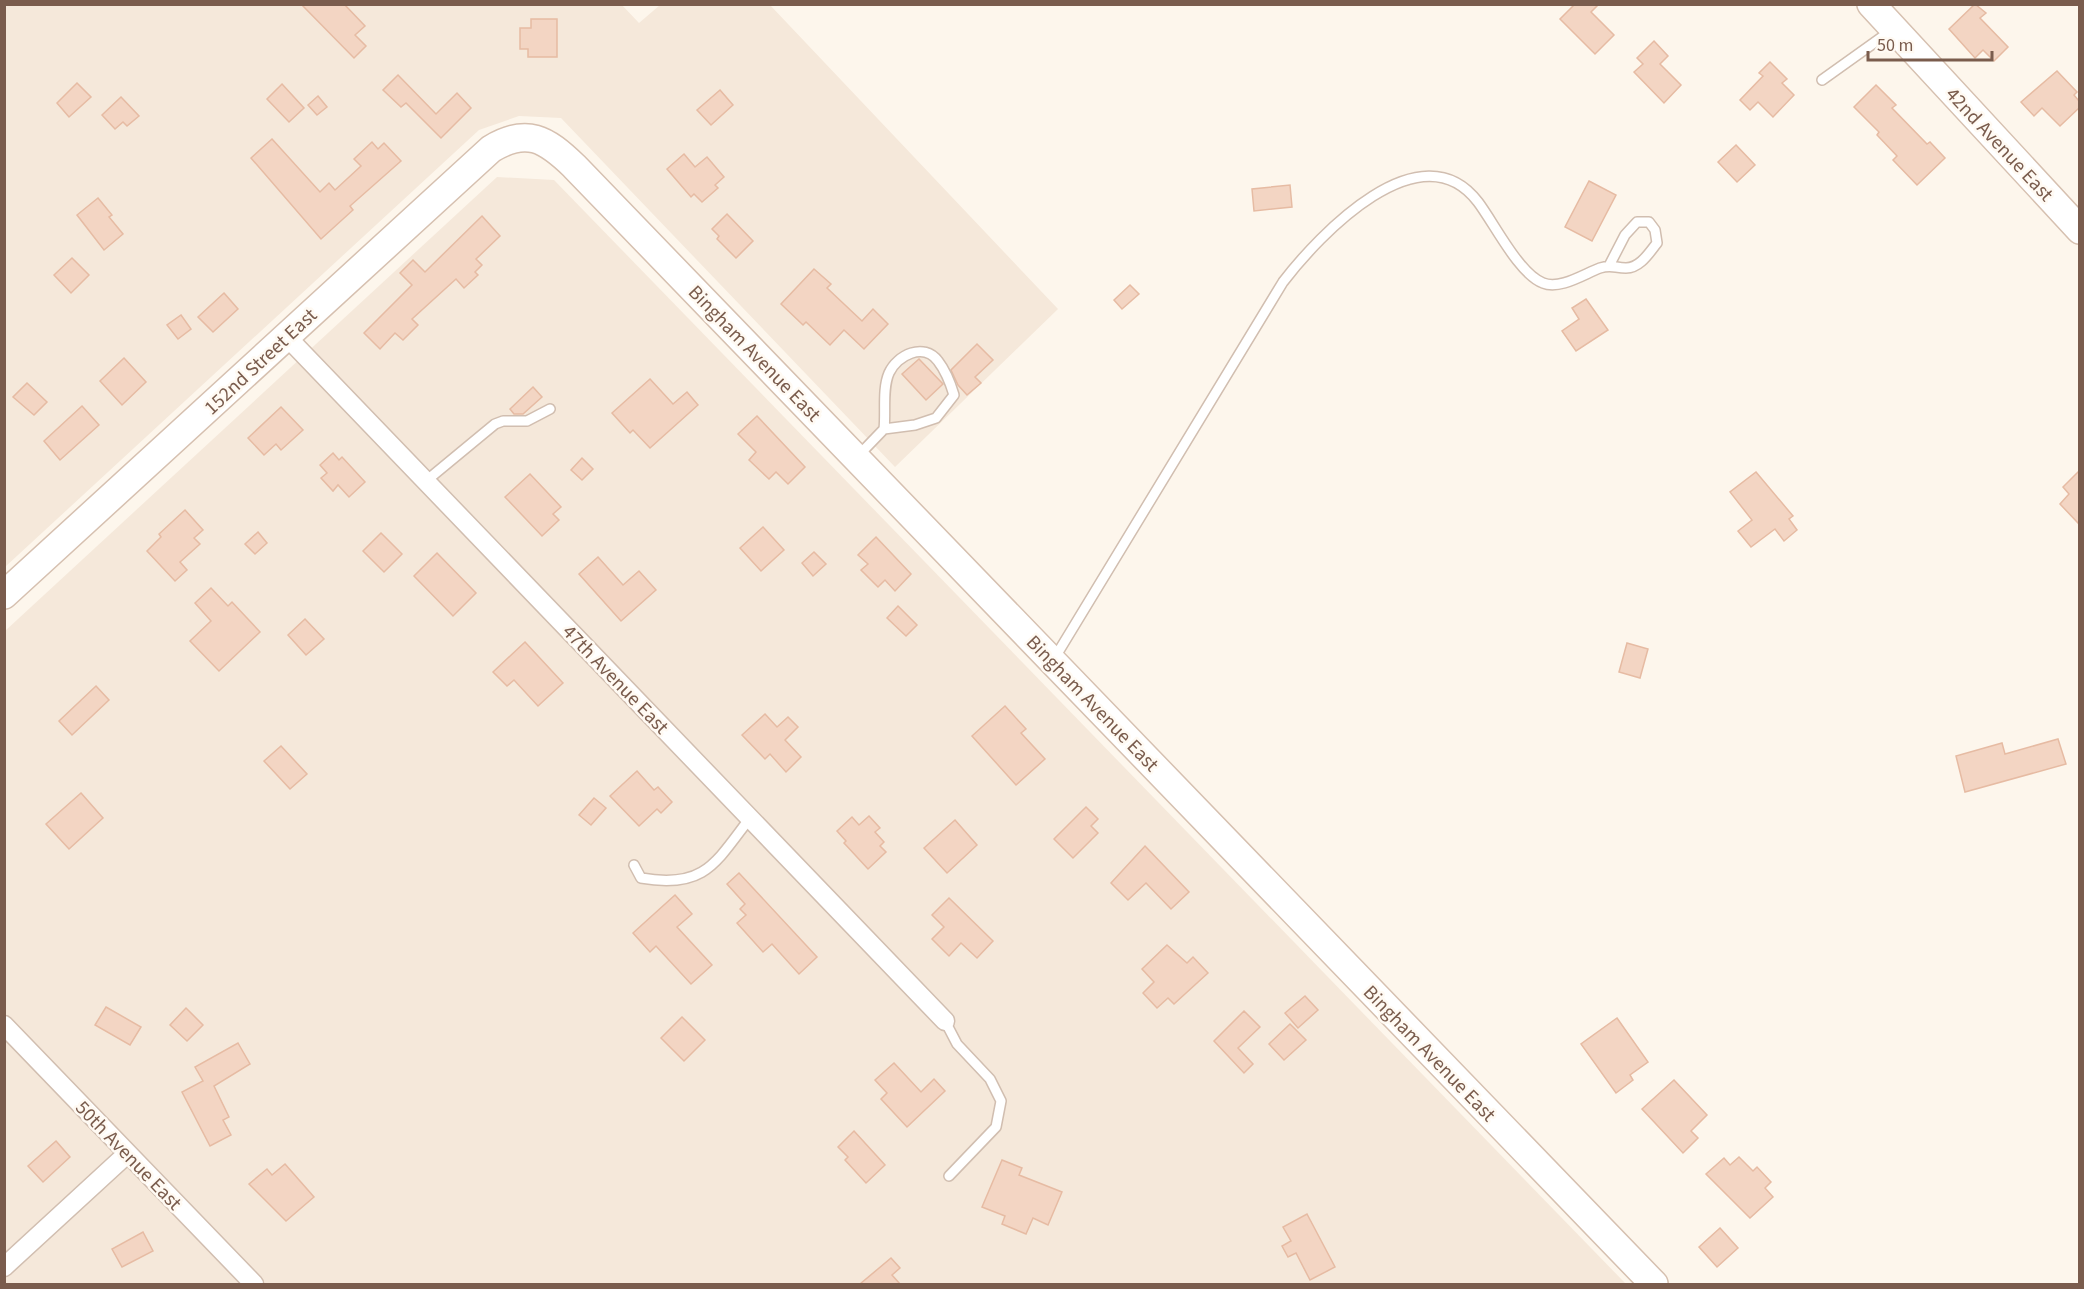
<svg xmlns="http://www.w3.org/2000/svg" width="2084" height="1289" font-family="'Source Sans 3',sans-serif">
<style>
.residential{fill:#f5e8da}
.building{fill:#f3d5c3;stroke:#e6bba3;stroke-width:1.5}
.lines{fill:none;stroke-linecap:round;stroke-linejoin:round}
.lane-casing{stroke:#d1beb0;stroke-width:12}
.street-casing{stroke:#d1beb0;stroke-width:21}
.secondary-casing{stroke:#d6c0b0;stroke-width:30}
.lane{stroke:#fff;stroke-width:9}
.street{stroke:#fff;stroke-width:18}
.secondary{stroke:#fff;stroke-width:27}
.labels{text-anchor:middle;stroke-width:5;stroke-linejoin:round;paint-order:stroke}
.street-label{font-size:20px;fill:#7a5c4d;stroke:#fffaf3}
</style>
<rect width="100%" height="100%" fill="#fdf6ec"/>
<g class="residential">
<polygon points="621,4 639,23 660,5 770,5 1058,309 895,467 561,118 519,116 479,130 5,567 5,5"/>
<polygon points="497,177 554,180 1626,1284 5,1284 5,631"/>
</g>
<g class="building">
<polygon points="301,4 344,4 365,26 355,35 366,46 354,58"/>
<polygon points="1575,4 1599,4 1591,12 1614,35 1595,54 1560,19"/>
<polygon points="1975,4 1986,13 1980,18 2008,47 1994,61 1983,50 1975,58 1949,29"/>
<polygon points="531,19 557,19 557,57 528,57 528,49 520,49 520,28 531,28"/>
<polygon points="1654,41 1668,56 1660,64 1681,85 1664,103 1634,72 1643,64 1637,58"/>
<polygon points="1770,62 1787,79 1782,83 1794,95 1773,117 1758,102 1750,110 1740,100 1763,76 1759,73"/>
<polygon points="2057,71 2077,92 2074,95 2079,101 2079,108 2060,126 2042,108 2034,116 2021,102"/>
<polygon points="398,75 436,114 457,93 471,108 441,138 406,103 401,107 383,90"/>
<polygon points="77,83 91,97 69,117 57,103"/>
<polygon points="282,84 304,108 289,122 267,99"/>
<polygon points="1876,85 1896,105 1892,108 1927,144 1930,142 1945,158 1917,185 1893,160 1897,156 1877,135 1879,132 1854,107"/>
<polygon points="720,90 733,105 711,125 697,110"/>
<polygon points="318,96 327,107 317,115 308,105"/>
<polygon points="121,97 139,116 127,126 123,122 115,129 102,115"/>
<polygon points="272,139 320,192 329,183 335,190 361,166 354,159 372,142 378,149 384,143 401,161 350,206 353,210 321,239 251,158"/>
<polygon points="1736,145 1755,165 1737,182 1718,162"/>
<polygon points="684,154 695,167 707,157 724,177 715,185 718,188 702,202 694,194 691,197 667,169"/>
<polygon points="1589,181 1616,195 1592,241 1565,227"/>
<polygon points="1290,185 1292,207 1254,211 1252,189"/>
<polygon points="98,198 112,215 109,217 123,234 104,250 77,215"/>
<polygon points="727,214 753,241 736,258 717,239 719,236 712,229"/>
<polygon points="482,216 500,236 476,259 482,265 475,272 478,275 464,288 456,279 412,319 418,325 403,340 395,333 380,349 364,333 412,285 400,273 413,260 425,272"/>
<polygon points="72,258 89,275 71,293 54,275"/>
<polygon points="814,269 831,284 827,288 862,321 873,309 888,324 864,349 844,330 830,345 806,322 803,325 781,304"/>
<polygon points="1130,285 1139,294 1122,309 1114,300"/>
<polygon points="224,293 238,309 213,332 198,317"/>
<polygon points="1586,299 1608,330 1576,351 1562,331 1579,319 1572,308"/>
<polygon points="181,315 191,329 178,339 167,325"/>
<polygon points="977,344 993,360 975,377 981,383 967,395 958,385 951,370"/>
<polygon points="124,358 146,382 122,405 100,381"/>
<polygon points="919,359 943,384 926,400 902,374"/>
<polygon points="650,379 673,404 687,392 698,405 650,448 633,430 630,433 612,413"/>
<polygon points="27,383 47,402 34,415 13,397"/>
<polygon points="533,387 542,397 523,414 514,414 510,409"/>
<polygon points="82,406 99,425 60,460 44,441"/>
<polygon points="281,407 303,430 281,450 276,444 264,455 248,438"/>
<polygon points="757,416 805,467 788,484 776,472 769,479 749,460 756,452 738,434"/>
<polygon points="333,453 339,460 342,457 365,482 349,497 338,485 333,491 321,478 327,473 320,465"/>
<polygon points="582,458 593,469 582,480 571,470"/>
<polygon points="2079,471 2079,524 2060,504 2069,494 2063,487"/>
<polygon points="1756,472 1793,516 1789,519 1797,530 1784,541 1775,529 1751,547 1738,531 1752,520 1730,492"/>
<polygon points="530,474 561,507 553,514 559,520 542,536 505,497"/>
<polygon points="185,510 203,530 194,538 200,544 180,562 187,570 175,581 147,551 161,537 159,534"/>
<polygon points="763,527 784,550 761,571 740,548"/>
<polygon points="258,532 267,543 255,554 245,544"/>
<polygon points="381,533 402,554 384,572 363,551"/>
<polygon points="876,537 911,574 895,591 885,580 878,587 861,570 868,564 858,555"/>
<polygon points="814,552 826,564 813,576 802,563"/>
<polygon points="437,553 476,593 453,616 414,576"/>
<polygon points="598,557 623,585 639,571 656,590 621,621 579,574"/>
<polygon points="211,588 228,606 232,602 260,632 219,671 190,641 211,621 195,603"/>
<polygon points="898,606 917,625 906,636 887,618"/>
<polygon points="305,619 324,639 306,655 288,635"/>
<polygon points="525,642 563,683 538,706 514,680 507,686 493,672"/>
<polygon points="1627,643 1648,649 1640,678 1619,672"/>
<polygon points="96,686 109,700 72,735 59,721"/>
<polygon points="1005,706 1026,729 1021,733 1045,759 1016,785 972,736"/>
<polygon points="765,714 777,727 788,717 798,727 785,740 801,757 786,772 770,754 765,759 742,735"/>
<polygon points="2058,739 2066,764 1965,792 1956,756 2002,743 2005,754"/>
<polygon points="281,746 307,774 290,789 264,761"/>
<polygon points="637,771 654,790 658,787 672,802 661,813 657,809 639,826 610,796"/>
<polygon points="81,793 103,818 69,849 46,824"/>
<polygon points="594,798 606,808 591,825 579,815"/>
<polygon points="1086,807 1098,819 1091,826 1098,833 1073,858 1054,839"/>
<polygon points="869,816 880,828 875,832 884,842 880,846 886,852 868,869 844,843 846,841 837,831 852,817 859,825"/>
<polygon points="955,820 977,845 947,873 924,848"/>
<polygon points="1145,846 1189,892 1171,909 1146,883 1128,900 1111,883"/>
<polygon points="739,873 817,957 799,974 772,944 763,952 737,923 746,915 740,909 745,904 727,884"/>
<polygon points="675,895 692,914 677,927 712,965 691,984 656,946 650,952 633,933"/>
<polygon points="949,898 993,941 977,958 961,943 949,956 932,939 944,927 932,915"/>
<polygon points="1167,945 1187,963 1193,957 1208,973 1174,1004 1168,998 1157,1008 1143,993 1154,982 1142,969"/>
<polygon points="1305,996 1318,1010 1298,1028 1285,1013"/>
<polygon points="106,1007 141,1027 130,1045 95,1025"/>
<polygon points="186,1008 203,1025 187,1041 170,1025"/>
<polygon points="1244,1011 1260,1027 1238,1048 1253,1064 1244,1073 1214,1041"/>
<polygon points="682,1017 705,1040 684,1061 661,1038"/>
<polygon points="1617,1018 1648,1062 1630,1075 1633,1080 1616,1093 1581,1044"/>
<polygon points="1290,1024 1306,1040 1284,1060 1269,1044"/>
<polygon points="238,1043 250,1064 214,1086 229,1117 223,1120 231,1135 210,1146 182,1092 203,1081 195,1067"/>
<polygon points="894,1063 921,1092 934,1079 945,1091 907,1127 881,1099 887,1093 875,1080"/>
<polygon points="1674,1080 1707,1115 1691,1131 1698,1138 1683,1153 1642,1109"/>
<polygon points="854,1131 885,1165 866,1183 845,1160 848,1157 838,1147"/>
<polygon points="56,1141 70,1157 43,1182 28,1166"/>
<polygon points="1739,1157 1753,1171 1757,1167 1771,1182 1765,1188 1773,1197 1750,1218 1706,1174 1724,1158 1730,1165"/>
<polygon points="1002,1160 1022,1168 1019,1175 1062,1192 1048,1225 1033,1218 1026,1234 1002,1224 1005,1216 982,1207"/>
<polygon points="285,1164 314,1197 286,1221 249,1184 267,1169 272,1175"/>
<polygon points="1307,1214 1335,1267 1310,1280 1296,1253 1288,1257 1282,1246 1291,1241 1283,1227"/>
<polygon points="1720,1228 1738,1248 1717,1267 1699,1247"/>
<polygon points="143,1232 153,1251 122,1267 112,1249"/>
<polygon points="891,1258 900,1268 892,1275 900,1284 860,1284"/>
</g>
<g class="lines">
<g class="lane-casing">
<g id="lane">
<polyline points="1822,80 1892,30"/>
<path d="M858,456L884,429L915,425L936,418L954,395C951,385 945,370 938,361C924,342 897,355 889,373C882,389 886,412 884,429"/>
<polyline points="426,481 495,424 503,421 527,421 550,409"/>
<path d="M1054,659L1283,282C1319,235 1421,127 1478,202C1494,223 1519,274 1543,283C1560,290 1584,274 1600,268C1611,264 1615,268 1626,268C1640,268 1649,253 1657,243L1655,230L1649,222H1637L1625,235L1610,264"/>
<path d="M634,865L641,878C704,889 715,864 750,818"/>
<polyline points="945,1021 957,1044 990,1079 1001,1101 996,1127 949,1176"/>
</g>
</g>
<g class="street-casing">
<g id="street">
<polyline points="287,337 945,1021"/>
<polyline points="4,1025 254,1284"/>
<polyline points="4,1267 127,1154"/>
</g>
</g>
<g class="secondary-casing">
<g id="secondary">
<polyline points="1871,4 2080,230"/>
<path d="M4,595L491,149C527,127 546,139 574,166L1654,1284"/>
</g>
</g>
<use href="#lane" class="lane"/>
<use href="#street" class="street"/>
<use href="#secondary" class="secondary"/>
</g>
<g class="labels">
<g class="street-label">
<text transform="translate(2000 144) rotate(47)" y="7">42nd Avenue East</text>
<text transform="translate(755 353) rotate(46)" y="7">Bingham Avenue East</text>
<text transform="translate(260 361) rotate(-43)" y="7">152nd Street East</text>
<text transform="translate(616 679) rotate(46)" y="7">47th Avenue East</text>
<text transform="translate(1093 703) rotate(46)" y="7">Bingham Avenue East</text>
<text transform="translate(1430 1053) rotate(46)" y="7">Bingham Avenue East</text>
<text transform="translate(129 1155) rotate(46)" y="7">50th Avenue East</text>
</g>
</g>
<rect width="2084" height="1289" fill="none" stroke="#7a5c4d" stroke-width="12"/>
<path d="M1868 51v9h124v-9" fill="none" stroke="#7a5c4d" stroke-width="3"/>
<text x="1877" y="51" font-size="18" fill="#7a5c4d" stroke="#fffaf3" stroke-width="4.5" paint-order="stroke">50 m</text>
</svg>
